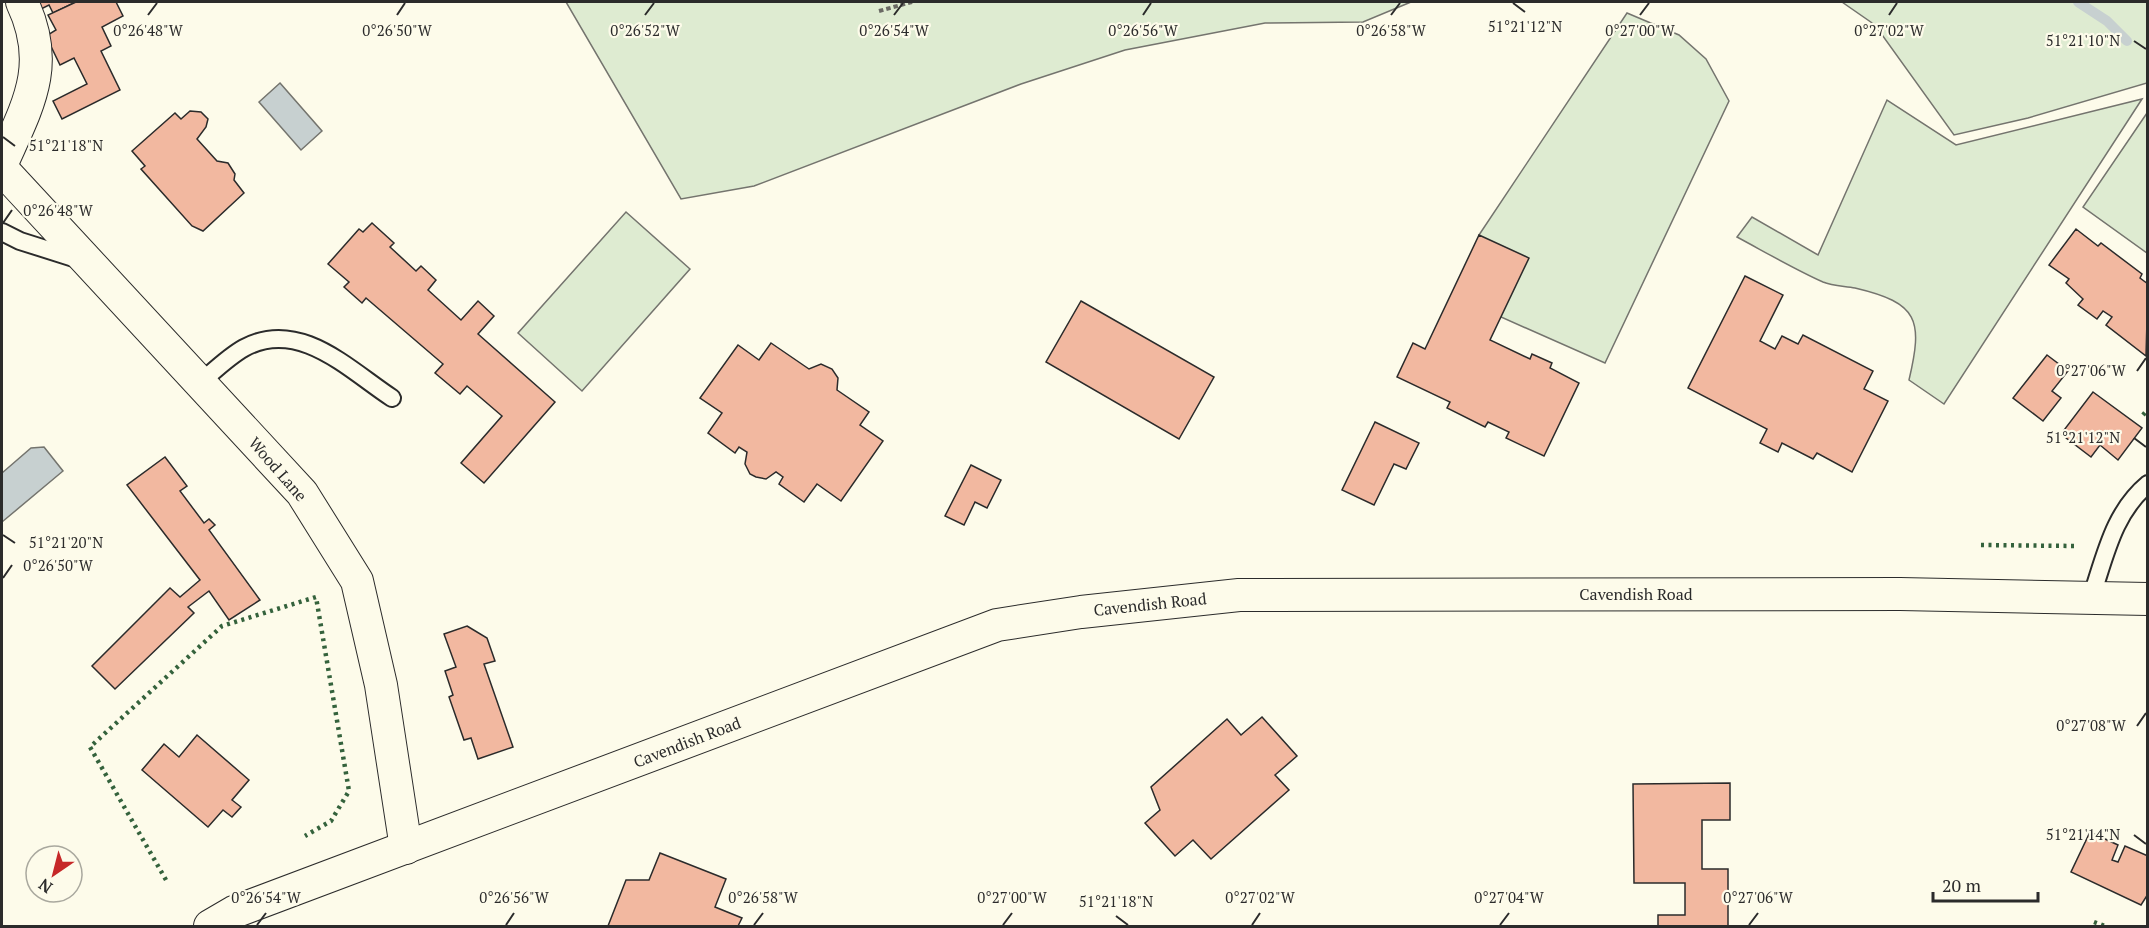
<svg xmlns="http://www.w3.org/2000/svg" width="2149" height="928" font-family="'PT Serif',serif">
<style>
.green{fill:#deebd1;stroke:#74746e;stroke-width:1.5}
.water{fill:#c7d0d0;stroke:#74746e;stroke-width:1.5}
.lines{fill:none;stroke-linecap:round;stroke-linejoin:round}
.stream{stroke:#c7d0d0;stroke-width:10}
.building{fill:#f2b8a0;stroke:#2b2b2b;stroke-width:1.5}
.lane-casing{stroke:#2b2b2b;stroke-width:20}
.street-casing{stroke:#2b2b2b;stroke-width:34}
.path{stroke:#6a6964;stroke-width:4;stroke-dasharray:4.5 3;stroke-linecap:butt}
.lane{stroke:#fdfbea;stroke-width:16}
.street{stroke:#fdfbea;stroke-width:32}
.hedge{stroke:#34623c;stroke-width:4.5;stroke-dasharray:3 4.5;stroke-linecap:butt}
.ticks{fill:none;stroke:#2b2b2b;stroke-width:2}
.labels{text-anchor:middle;stroke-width:4.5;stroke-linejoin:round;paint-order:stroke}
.street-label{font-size:16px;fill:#2b2b2b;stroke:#fdfbea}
.ticks-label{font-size:15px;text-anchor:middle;fill:#2b2b2b;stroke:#fdfbea;stroke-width:4.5;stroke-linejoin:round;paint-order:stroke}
</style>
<rect width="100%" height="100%" fill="#fdfbea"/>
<g class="green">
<polygon points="566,2 1411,2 1363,22 1265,23 1125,50 1021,84 754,186 681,199"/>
<polygon points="1842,2 2147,2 2147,83 2028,118 1954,135 1875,25"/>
<polygon points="1627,13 1679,35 1706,59 1729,101 1605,363 1501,317 1479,235"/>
<path d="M2142,99L1944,404L1909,380C1923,320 1919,303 1855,288C1845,286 1833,286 1823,282C1794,269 1765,252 1737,237L1752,217L1818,255L1887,100L1956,145Z"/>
<polygon points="2147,113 2147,253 2083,207"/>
<polygon points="626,212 690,269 582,391 518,333"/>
</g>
<g class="water">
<polygon points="280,83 322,131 301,150 259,102"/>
<polygon points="44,447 63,471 2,522 2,473 31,448"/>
</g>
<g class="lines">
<polyline class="stream" points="2078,2 2107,21 2127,41"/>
</g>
<g class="building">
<polygon points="35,2 76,2 53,13 49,5 39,10"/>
<polygon points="76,2 116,2 123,16 102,27 111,46 101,51 120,90 62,119 53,101 87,84 74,58 60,65 46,36 56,30 48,15"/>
<polygon points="190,111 201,112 208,119 206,127 197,139 217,161 228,163 235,174 234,180 244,193 203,231 192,226 141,169 145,166 132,151 175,113 181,119"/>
<polygon points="372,223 394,243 390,247 416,271 421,266 436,280 428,290 461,320 478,301 494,316 478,334 555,402 484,483 461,463 502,416 467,386 460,394 435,373 443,364 366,298 362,303 344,287 349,282 328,264 359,229 363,232"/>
<polygon points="2076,229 2098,246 2101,243 2142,274 2140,278 2148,284 2146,356 2106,325 2112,317 2103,311 2097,319 2078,305 2083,299 2066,283 2069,279 2049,265"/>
<polygon points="1479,235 1529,258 1490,340 1530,359 1532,354 1552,363 1550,368 1579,383 1544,456 1506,438 1509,432 1488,422 1485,427 1447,408 1450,402 1397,377 1413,343 1425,349"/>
<polygon points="1745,276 1783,295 1760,341 1775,349 1782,336 1798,344 1803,335 1873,371 1864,389 1888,401 1852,472 1817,453 1813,459 1782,443 1778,452 1760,443 1767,429 1688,388"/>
<polygon points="1081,301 1214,377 1179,439 1046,362"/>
<polygon points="771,343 809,369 821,364 832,369 838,378 837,390 869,412 860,425 883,441 841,501 817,484 804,502 779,484 783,477 776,472 766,479 756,477 750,474 745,464 747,452 739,447 735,453 708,433 722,413 700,398 738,345 759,360"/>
<polygon points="2047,355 2068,371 2052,391 2061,398 2043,421 2013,398"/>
<polygon points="2093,392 2142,428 2118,460 2100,445 2091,457 2061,434"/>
<polygon points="1375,422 1419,443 1406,469 1394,464 1374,505 1342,490"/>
<polygon points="165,457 187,486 180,491 204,523 209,519 215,525 209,530 260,600 229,620 209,591 188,607 194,613 115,689 92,666 170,588 180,597 200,580 127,485"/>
<polygon points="971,465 1001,480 987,508 975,502 964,525 945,516"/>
<polygon points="467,626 487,638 495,661 484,664 513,747 478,759 471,738 464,740 449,697 453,695 445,671 456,667 444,634"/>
<polygon points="1262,717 1297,756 1275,775 1289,790 1211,859 1193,840 1175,856 1145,823 1160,810 1151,787 1227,719 1241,735"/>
<polygon points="197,735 249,780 232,800 241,807 232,817 223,810 208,827 142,770 164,744 179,757"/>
<polygon points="1730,783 1730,820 1702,820 1702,869 1728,869 1728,926 1658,926 1658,915 1685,915 1685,883 1634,883 1633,784"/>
<polygon points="2090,832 2118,845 2112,860 2118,862 2125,846 2148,856 2148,894 2141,905 2071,872"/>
<polygon points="660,853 726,879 715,907 742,918 738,926 608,926 626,880 649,880"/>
</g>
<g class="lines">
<g class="lane-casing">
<g id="lane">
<polyline points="2,232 20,241 80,260"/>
<path d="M200,383C214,371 228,357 244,348C299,318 348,369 392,398"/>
<path d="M2091,598C2105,557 2113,513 2148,484"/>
</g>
</g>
<g class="street-casing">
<g id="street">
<path d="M2,163C28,105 52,65 22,2"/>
<polyline points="2,169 302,493 357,581 381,685 406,848"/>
<polyline points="210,926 234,912 997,625 1081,612 1239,595 1900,594 2148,599"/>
</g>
</g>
<polyline class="path" points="879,11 912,2"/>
<use href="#lane" class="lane"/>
<use href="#street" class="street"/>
<g class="hedge">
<polyline points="2143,415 2148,409"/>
<polyline points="1981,545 2076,546"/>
<polyline points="166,880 90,747 222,626 316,597 349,791 331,821 305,836"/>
<polyline points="2094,922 2105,926"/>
</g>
</g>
<path class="ticks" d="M1513,3L1525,12M148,15L157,3M397,15L405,3M645,15L654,3M894,15L903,3M1143,15L1151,3M1391,15L1400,3M1640,15L1649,3M1889,15L1897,3M2134,41L2146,49M3,137L15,146M3,223L12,210M2137,371L2146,358M2134,438L2146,447M3,535L15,543M3,578L12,565M2137,726L2146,713M2134,835L2146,844M1116,916L1128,925M257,925L266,913M506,925L514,913M754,925L763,913M1003,925L1012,913M1252,925L1260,913M1500,925L1509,913M1749,925L1758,913"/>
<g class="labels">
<g class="street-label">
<text transform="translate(278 469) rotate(49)" y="6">Wood Lane</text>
<text x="1636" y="600">Cavendish Road</text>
<text transform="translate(1150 604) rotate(-6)" y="6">Cavendish Road</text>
<text transform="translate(687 742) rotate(-21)" y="6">Cavendish Road</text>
</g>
</g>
<g class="ticks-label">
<text x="1525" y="32">51°21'12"N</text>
<text x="148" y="36">0°26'48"W</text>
<text x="397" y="36">0°26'50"W</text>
<text x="645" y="36">0°26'52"W</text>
<text x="894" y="36">0°26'54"W</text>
<text x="1143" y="36">0°26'56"W</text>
<text x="1391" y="36">0°26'58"W</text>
<text x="1640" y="36">0°27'00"W</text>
<text x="1889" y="36">0°27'02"W</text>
<text x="2083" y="46">51°21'10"N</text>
<text x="66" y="151">51°21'18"N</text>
<text x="58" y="216">0°26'48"W</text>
<text x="2091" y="376">0°27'06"W</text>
<text x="2083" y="443">51°21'12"N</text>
<text x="66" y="548">51°21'20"N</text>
<text x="58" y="571">0°26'50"W</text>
<text x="2091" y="731">0°27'08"W</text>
<text x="2083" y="840">51°21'14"N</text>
<text x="266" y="903">0°26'54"W</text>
<text x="514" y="903">0°26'56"W</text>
<text x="763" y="903">0°26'58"W</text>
<text x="1012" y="903">0°27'00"W</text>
<text x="1260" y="903">0°27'02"W</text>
<text x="1509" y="903">0°27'04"W</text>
<text x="1758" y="903">0°27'06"W</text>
<text x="1116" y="907">51°21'18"N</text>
</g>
<rect width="2149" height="928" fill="none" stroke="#2b2b2b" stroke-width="6"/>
<g transform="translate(54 874) rotate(215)"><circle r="28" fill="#fdfbea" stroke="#a9a89e" stroke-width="1.5"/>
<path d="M0-4.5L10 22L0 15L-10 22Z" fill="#c62828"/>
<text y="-9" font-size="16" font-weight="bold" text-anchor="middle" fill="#2b2b2b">N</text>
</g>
<path d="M1933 892v9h105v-9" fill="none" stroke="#2b2b2b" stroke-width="3"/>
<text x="1942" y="892" font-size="18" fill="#2b2b2b" stroke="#fdfbea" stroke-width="4.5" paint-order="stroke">20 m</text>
</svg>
